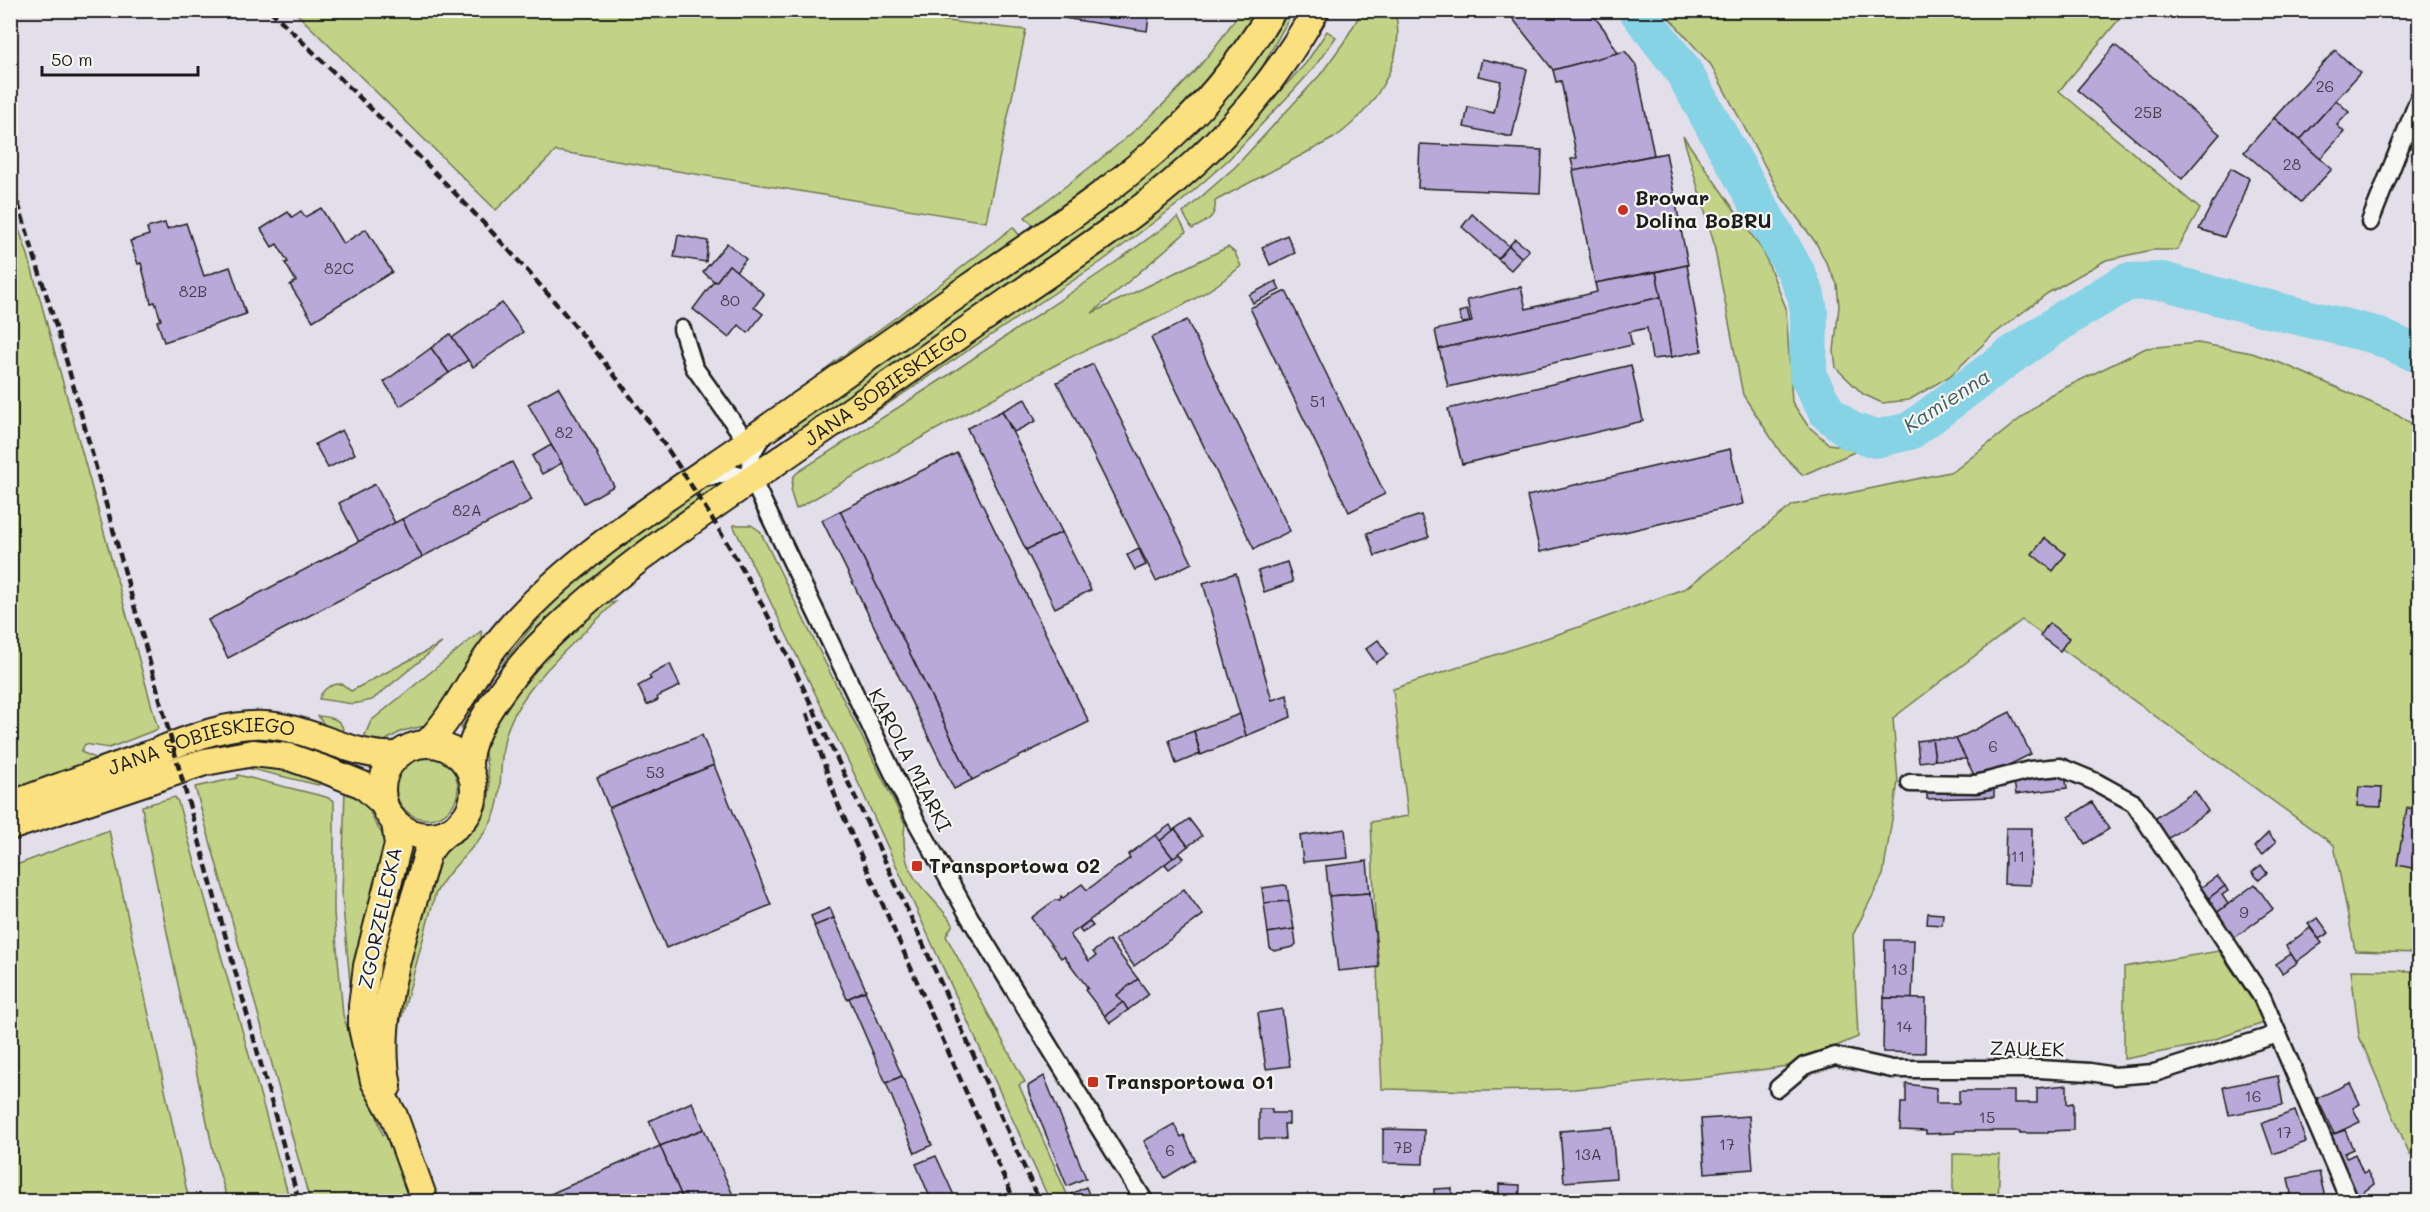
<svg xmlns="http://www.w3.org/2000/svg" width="2430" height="1212" font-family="Mali,sans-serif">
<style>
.green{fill:#c2d286;stroke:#6f7751;stroke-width:1.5}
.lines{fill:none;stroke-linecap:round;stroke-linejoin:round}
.river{stroke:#86d3e5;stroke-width:38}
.building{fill:#b8a9d9;stroke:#1c1c1c;stroke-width:1.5}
.minor-casing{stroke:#1c1c1c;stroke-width:21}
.primary-casing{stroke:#1c1c1c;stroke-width:30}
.minor{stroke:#f6f6f2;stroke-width:16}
.primary{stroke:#fbe080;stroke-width:26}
.rail{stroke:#1c1c1c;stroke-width:4.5;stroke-dasharray:9 4.5;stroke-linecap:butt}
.poi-dot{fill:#c8321e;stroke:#f6f6f2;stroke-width:2}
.labels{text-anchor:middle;stroke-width:4.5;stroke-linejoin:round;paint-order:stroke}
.number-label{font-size:16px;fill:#433f4b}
.poi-label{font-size:20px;font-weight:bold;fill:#1c1c1c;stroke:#f6f6f2;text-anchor:start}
.street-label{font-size:20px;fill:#1c1c1c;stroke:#f6f6f2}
.water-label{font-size:21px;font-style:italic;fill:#415c62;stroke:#f6f6f2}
</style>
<rect width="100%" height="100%" fill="#e3dfea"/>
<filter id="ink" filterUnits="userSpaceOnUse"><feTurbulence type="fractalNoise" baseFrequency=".0167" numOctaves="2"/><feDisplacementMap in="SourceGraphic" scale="12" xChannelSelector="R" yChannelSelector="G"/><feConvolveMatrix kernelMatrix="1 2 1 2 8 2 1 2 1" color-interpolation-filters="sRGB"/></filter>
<g filter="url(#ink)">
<g class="green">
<polygon points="861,11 1026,30 986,222 556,151 496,210 294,11"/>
<path d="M1240,11H1260C1241,36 1224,65 1202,89C1154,143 1094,185 1035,227L1025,217C1105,156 1186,98 1240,11Z"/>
<polygon points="1286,11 1293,11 1253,84 1226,116 1162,177 1084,235 797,436 790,426 1091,214"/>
<path d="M1362,11H1401L1396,16C1406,64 1371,112 1334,138L1215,201C1217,218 1205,222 1192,229L1183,213L1235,167L1320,75L1344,42Z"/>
<polygon points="1663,11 2126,11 2059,91 2200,209 2177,250 2152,250 2106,260 2048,293 1993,335 1950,376 1909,400 1882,403 1863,394 1836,368 1834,351 1839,306 1837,284 1816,243 1781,196 1711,65"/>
<polygon points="1327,31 1336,37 1313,69 1293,91 1228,160 1182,201 1101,262 865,419 862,416 1242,132 1306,63"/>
<polygon points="1683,136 1763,251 1786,308 1792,402 1808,426 1829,444 1861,449 1803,475 1781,453 1743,395 1713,240"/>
<polygon points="10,204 28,255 158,729 109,748 85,744 81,752 93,757 96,761 10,793"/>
<path d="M1178,217L1186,232L1092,313L1228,247L1235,253L1241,266C1192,310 1126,329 1069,358C976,406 886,457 796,509L791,493L793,477L798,472L947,376L1106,269Z"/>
<polygon points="1013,227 1020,236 1018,239 831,370 830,366 833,363 924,297"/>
<polygon points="2198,343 2252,353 2288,366 2397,414 2419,429 2419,953 2355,951 2334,845 2022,620 1893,718 1898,782 1883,875 1853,935 1858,1037 1788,1066 1708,1077 1574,1089 1486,1091 1382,1089 1371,822 1408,816 1393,689 1576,628 1686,588 1793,505 1954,471 2050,395 2146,348"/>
<polygon points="726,482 463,733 461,728 508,656 540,617 570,586 608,554 705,485"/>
<path d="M733,525H751L760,531L905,824C898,878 926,886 953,924L946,936L1025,1082L1019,1085L1070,1201H1050L851,767Z"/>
<path d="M615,602C580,638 523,683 507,731C497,759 505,791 493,818C480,847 449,865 435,895L395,1042L393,1017L432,868L448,847L464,838L475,829L488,805L490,786L484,747L503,708L540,662L599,606Z"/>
<polygon points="481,631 484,644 429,725 402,731 381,743 361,744 371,721"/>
<path d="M442,643L372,700L353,704L319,699C322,689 332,683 342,684L351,691Z"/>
<path d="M318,716C333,717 346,720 343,738L327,729Z"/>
<circle cx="427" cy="788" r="31"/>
<polygon points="263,761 325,782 318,785 234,765"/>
<polygon points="238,775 326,797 334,801 334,913 343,1015 383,1135 387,1134 410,1201 310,1201 195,787 237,778"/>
<polygon points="345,786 366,803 375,823 386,840 352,1003 342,896"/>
<polygon points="175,797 178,802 290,1201 228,1201 214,1155 145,828 142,806"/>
<polygon points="109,830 189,1201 11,1201 11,867"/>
<polygon points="409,851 412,856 380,969 376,993 375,968"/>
<polygon points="2219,951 2267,1022 2194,1046 2124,1059 2124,967"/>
<polygon points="2351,970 2419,971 2419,1145 2410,1155 2359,1036"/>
<polygon points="1953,1154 2000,1155 1998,1201 1953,1200"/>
</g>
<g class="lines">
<polyline class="river" points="1637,10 1682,69 1796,272 1806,295 1809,312 1808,376 1827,412 1849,430 1875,439 1910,431 2009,357 2072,314 2127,282 2163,281 2220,297 2375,335 2420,355"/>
</g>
<g class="building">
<polygon points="1011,10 1150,10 1147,31"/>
<polygon points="1506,10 1589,10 1604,29 1618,53 1553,70"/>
<polygon points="2115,45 2220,134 2182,179 2077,90"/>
<polygon points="2335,50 2360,73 2300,140 2274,118"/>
<polygon points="1625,51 1636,65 1654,155 1574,171 1571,159 1577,158 1561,81 1556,82 1553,70"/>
<polygon points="1482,59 1527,69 1512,137 1464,127 1468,107 1494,113 1501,81 1478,76"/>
<polygon points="2336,100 2349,112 2337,125 2344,132 2320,159 2300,140"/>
<polygon points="2274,118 2332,169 2301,202 2244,152"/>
<polygon points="1420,144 1542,150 1540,193 1418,188"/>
<polygon points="1666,153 1688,265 1595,283 1573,171"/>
<polygon points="2231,168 2249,178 2241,201 2224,237 2199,229"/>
<polygon points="321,208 343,244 366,229 392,272 313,321 290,285 296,281 285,263 288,262 277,244 272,247 261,229 288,212 292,217 301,211 305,217"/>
<polygon points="1472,214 1509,246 1498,259 1462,227"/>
<polygon points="165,223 167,229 186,223 204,276 230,267 246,314 164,342 157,321 161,320 155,302 151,303 141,263 138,264 130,241 149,235 147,228"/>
<polygon points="678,235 708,241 706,262 674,257"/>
<polygon points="1287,235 1295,253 1270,265 1262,247"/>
<polygon points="1515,239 1529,250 1522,258 1509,246"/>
<polygon points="727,243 746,259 736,271 729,265 716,282 714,281 703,272"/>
<polygon points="1509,246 1522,258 1511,270 1498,259"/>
<polygon points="729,265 764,294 754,307 763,314 748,333 739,325 729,338 693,309 714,281 716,282"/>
<polygon points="1687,265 1702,351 1671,357 1656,272"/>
<polygon points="1656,272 1661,297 1439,349 1435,330 1472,322 1467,300 1521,287 1526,309 1597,292 1595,283"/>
<polygon points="1276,281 1280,290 1253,303 1249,295"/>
<polygon points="1286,291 1385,494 1349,512 1250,308"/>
<polygon points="1661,297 1671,357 1652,359 1647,328 1629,332 1632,345 1448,387 1439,349"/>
<polygon points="502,303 523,332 473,367 452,338"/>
<polygon points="1467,310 1470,322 1462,323 1459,312"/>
<polygon points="1187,320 1290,531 1254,549 1151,338"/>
<polygon points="450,334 468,360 449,373 431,348"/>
<polygon points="431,348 449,373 400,406 384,382"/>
<polygon points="1093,364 1192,563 1156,581 1057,382"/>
<polygon points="1631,365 1643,421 1462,464 1448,409"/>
<polygon points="558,387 598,454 597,455 614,486 584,503 528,404"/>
<polygon points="1025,399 1036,421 1014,432 1002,411"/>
<polygon points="1002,411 1062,532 1026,550 967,428"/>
<polygon points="342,430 355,454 328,468 315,444"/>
<polygon points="551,445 562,463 542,474 532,456"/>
<polygon points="1730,449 1743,504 1540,552 1527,496"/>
<polygon points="957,453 1089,722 972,780 840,511"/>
<polygon points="512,462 532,500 422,557 402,519"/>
<polygon points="375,484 395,523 359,542 339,503"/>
<polygon points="840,511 972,780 954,789 822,520"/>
<polygon points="1421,515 1429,537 1375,556 1367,533"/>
<polygon points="402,519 422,557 228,658 208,620"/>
<polygon points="1062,532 1091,590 1055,608 1026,550"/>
<polygon points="2045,538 2066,554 2053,571 2032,554"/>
<polygon points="1139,549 1146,565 1135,570 1127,555"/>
<polygon points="1287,562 1293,582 1264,592 1258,571"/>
<polygon points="1236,573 1272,700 1287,695 1291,717 1246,736 1203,583"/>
<polygon points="2049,623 2069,638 2060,651 2040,636"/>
<polygon points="1378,640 1388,654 1376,663 1366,649"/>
<polygon points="670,664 680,686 657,697 658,700 647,705 638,686 651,679 649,676"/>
<polygon points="2010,712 2031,754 1977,781 1956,739"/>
<polygon points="1240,714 1246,736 1201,755 1194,731"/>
<polygon points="1194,731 1200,754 1176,764 1169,740"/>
<polygon points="702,735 714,765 609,808 597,778"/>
<polygon points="1932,739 1956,739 1966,759 1935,760"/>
<polygon points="1932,739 1935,760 1919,762 1917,741"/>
<polygon points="714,765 771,905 666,948 609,808"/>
<polygon points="2065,775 2067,788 2016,794 2014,781"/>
<polygon points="1994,787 1994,797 1927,799 1927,789"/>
<polygon points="2359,787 2382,788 2381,807 2357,806"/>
<polygon points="2195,791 2208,811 2166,840 2153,820"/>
<polygon points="2092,802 2109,829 2085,844 2069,817"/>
<polygon points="2407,808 2420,810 2420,856 2417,869 2397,865"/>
<polygon points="1189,819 1202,836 1188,846 1175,829"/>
<polygon points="1170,825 1173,831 1160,841 1156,835"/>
<polygon points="2006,828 2032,828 2031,885 2004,884"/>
<polygon points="1175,829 1188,846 1173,858 1160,841"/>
<polygon points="1345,829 1348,858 1303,862 1300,836"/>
<polygon points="2268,833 2276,842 2262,855 2254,847"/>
<polygon points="1155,835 1173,858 1070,935 1089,961 1096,956 1093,952 1109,940 1138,979 1117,995 1123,1002 1105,1016 1085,990 1088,988 1064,956 1061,958 1031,918 1055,900 1060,901 1061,896 1063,898 1082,884 1087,890 1130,858 1128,855"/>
<polygon points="1179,853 1184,858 1169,869 1165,864"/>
<polygon points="1367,861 1370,893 1329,896 1326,866"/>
<polygon points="2261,865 2267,873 2259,880 2252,872"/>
<polygon points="2217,876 2225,886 2205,901 2199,889"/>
<polygon points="2255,884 2273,909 2234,938 2215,914"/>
<polygon points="1284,885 1287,886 1289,901 1264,903 1262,888"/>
<polygon points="2225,886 2228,891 2222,895 2228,904 2215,914 2205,901"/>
<polygon points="1184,889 1203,915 1134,966 1115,940"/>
<polygon points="1370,893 1379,967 1338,971 1329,896"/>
<polygon points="1289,901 1294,929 1268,933 1264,903"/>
<polygon points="830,908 834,918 815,926 811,916"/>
<polygon points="1928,913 1943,914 1942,925 1927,924"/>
<polygon points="834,918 866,990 847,999 814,926"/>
<polygon points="2318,918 2329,933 2319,939 2308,924"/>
<polygon points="1089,921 1093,926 1082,933 1079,929"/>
<polygon points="2310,928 2322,943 2296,962 2286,946"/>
<polygon points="1294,929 1296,944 1293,947 1274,951 1270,948 1268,933"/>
<polygon points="1885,940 1914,940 1912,999 1884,998"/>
<polygon points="2291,954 2297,963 2282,973 2276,964"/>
<polygon points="1138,979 1149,994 1128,1010 1117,995"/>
<polygon points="865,991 902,1076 886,1083 849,998"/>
<polygon points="1884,998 1926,999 1925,1053 1883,1052"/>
<polygon points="1123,1002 1128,1010 1110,1023 1105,1016"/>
<polygon points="1282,1009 1290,1066 1266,1069 1258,1013"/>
<polygon points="902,1076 932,1145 915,1153 886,1083"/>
<polygon points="1044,1076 1086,1178 1067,1186 1029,1093 1028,1086"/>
<polygon points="2278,1076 2283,1105 2229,1115 2223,1087"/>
<polygon points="2350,1083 2360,1104 2353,1108 2360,1122 2334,1134 2317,1098"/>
<polygon points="1906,1084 1936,1088 1936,1103 1959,1103 1959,1091 2014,1091 2014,1103 2037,1103 2037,1088 2067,1085 2067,1104 2073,1103 2073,1130 2048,1131 2048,1133 2020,1133 2020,1131 1955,1131 1955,1133 1926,1134 1926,1131 1900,1130 1901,1103 1906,1103"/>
<polygon points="692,1102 704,1129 660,1146 649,1121"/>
<polygon points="1259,1109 1272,1109 1272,1113 1289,1113 1289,1124 1284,1124 1285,1139 1259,1139"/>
<polygon points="2295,1111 2306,1142 2273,1154 2262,1123"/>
<polygon points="1749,1116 1753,1169 1705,1173 1701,1119"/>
<polygon points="1174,1124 1181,1137 1184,1135 1195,1160 1165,1178 1144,1141"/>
<polygon points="1612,1127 1616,1178 1564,1182 1560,1131"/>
<polygon points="704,1129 736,1202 684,1202 660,1146"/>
<polygon points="1383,1129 1424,1130 1423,1164 1383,1163"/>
<polygon points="2345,1130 2353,1149 2344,1153 2347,1158 2355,1154 2363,1173 2367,1171 2374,1184 2358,1196 2331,1135"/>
<polygon points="660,1146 684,1202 532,1202"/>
<polygon points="936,1156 957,1202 932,1202 916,1164"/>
<polygon points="2319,1172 2326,1202 2289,1202 2287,1195 2291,1194 2288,1178"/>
<polygon points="1499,1184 1520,1185 1519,1202 1499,1202"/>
<polygon points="1086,1187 1092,1202 1075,1202 1071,1194"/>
<polygon points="1452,1188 1452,1202 1434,1202 1434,1189"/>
<polygon points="1208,1193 1212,1202 1192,1202"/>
<rect x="1485" y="1193" width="14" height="9"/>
</g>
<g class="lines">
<g class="minor-casing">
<g id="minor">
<polyline points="2370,222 2420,96"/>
<polyline points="682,329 694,367 747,442"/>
<path d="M762,437C751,453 748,460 752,479L916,821L970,918L1145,1202"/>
<polyline points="703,478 730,473 752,479"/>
<polyline points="1910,783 1976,784 2030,770 2060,767 2096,782 2134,803 2262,997 2350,1202"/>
<polyline points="1778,1088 1804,1066 1835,1056 1892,1069 2039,1069 2090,1072 2114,1076 2154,1073 2278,1034"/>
</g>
</g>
<g class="primary-casing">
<g id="primary">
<path d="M427,743C454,716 469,681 492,650C518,614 553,583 588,555C638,515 693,480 746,443C821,391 895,338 969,287C1039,238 1122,186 1182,126C1218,91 1247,52 1273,10"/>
<circle cx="428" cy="790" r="46"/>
<path id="s1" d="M469,768C469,760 469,753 472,745C481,713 523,660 548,637C605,581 670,536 735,491C826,428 916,365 1007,302C1062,264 1120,227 1172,183C1232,132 1276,80 1316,10"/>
<path id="s2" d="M10,805C55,788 100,772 145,756C182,742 223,723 264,725C311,727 351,758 397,755"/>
<polyline points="395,822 398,845 367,966 362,1006 362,1028 374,1081 394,1116 425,1202"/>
<polyline points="10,827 205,762 253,753 289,757 326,770 363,785 384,804"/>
<path d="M388,1086C373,1012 408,925 427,854L435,843L447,832"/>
</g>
</g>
<use href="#minor" class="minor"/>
<use href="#primary" class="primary"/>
<g class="rail">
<path d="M270,10C414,151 563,290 674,459C707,509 739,561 767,614C792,663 815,713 839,763C908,908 973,1055 1040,1202"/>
<polyline points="10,177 64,352 299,1202"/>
<polyline points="807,713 838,804 1015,1202"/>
</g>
</g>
</g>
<g class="poi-dot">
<circle cx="1623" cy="210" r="6"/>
<rect x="911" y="860" width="12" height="12" rx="3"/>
<rect x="1087" y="1076" width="12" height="12" rx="3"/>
</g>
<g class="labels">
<g class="number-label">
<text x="2325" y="92">26</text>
<text x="2148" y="118">25B</text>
<text x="2292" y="170">28</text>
<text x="339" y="274">82C</text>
<text x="193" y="297">82B</text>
<text x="730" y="306">80</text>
<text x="1318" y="407">51</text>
<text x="564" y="438">82</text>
<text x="467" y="516">82A</text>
<text x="1993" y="752">6</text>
<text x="655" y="778">53</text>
<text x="2018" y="862">11</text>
<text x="2244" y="918">9</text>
<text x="1899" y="975">13</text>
<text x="1904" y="1032">14</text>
<text x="2253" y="1102">16</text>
<text x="1987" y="1123">15</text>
<text x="2284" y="1138">17</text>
<text x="1727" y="1150">17</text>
<text x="1403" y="1153">7B</text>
<text x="1170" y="1156">6</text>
<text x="1588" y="1160">13A</text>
</g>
<g class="poi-label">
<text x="1635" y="205">Browar<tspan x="1635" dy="23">Dolina BoBRU</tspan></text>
<text x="929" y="873">Transportowa 02</text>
<text x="1105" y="1089">Transportowa 01</text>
</g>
<g class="street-label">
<text dy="7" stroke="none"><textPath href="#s1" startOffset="578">JANA SOBIESKIEGO</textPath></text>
<text dy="7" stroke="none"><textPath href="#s2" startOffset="202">JANA SOBIESKIEGO</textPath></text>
<text transform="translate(910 760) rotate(63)" y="7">KAROLA MIARKI</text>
<text transform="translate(380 918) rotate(-78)" y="7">ZGORZELECKA</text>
<text transform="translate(2027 1049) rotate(1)" y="7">ZAUŁEK</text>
</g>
<g class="water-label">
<text transform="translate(1947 401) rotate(-33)" y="7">Kamienna</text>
</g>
</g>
<rect width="2430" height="1212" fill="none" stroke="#f6f6f2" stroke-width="36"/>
<rect x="18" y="18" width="2394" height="1176" fill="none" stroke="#1c1c1c" stroke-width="2" filter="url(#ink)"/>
<path d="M42 66v9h156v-9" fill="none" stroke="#1c1c1c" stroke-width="3"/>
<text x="51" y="66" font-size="18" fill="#1c1c1c" stroke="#f6f6f2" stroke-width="4.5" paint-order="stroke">50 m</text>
</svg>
